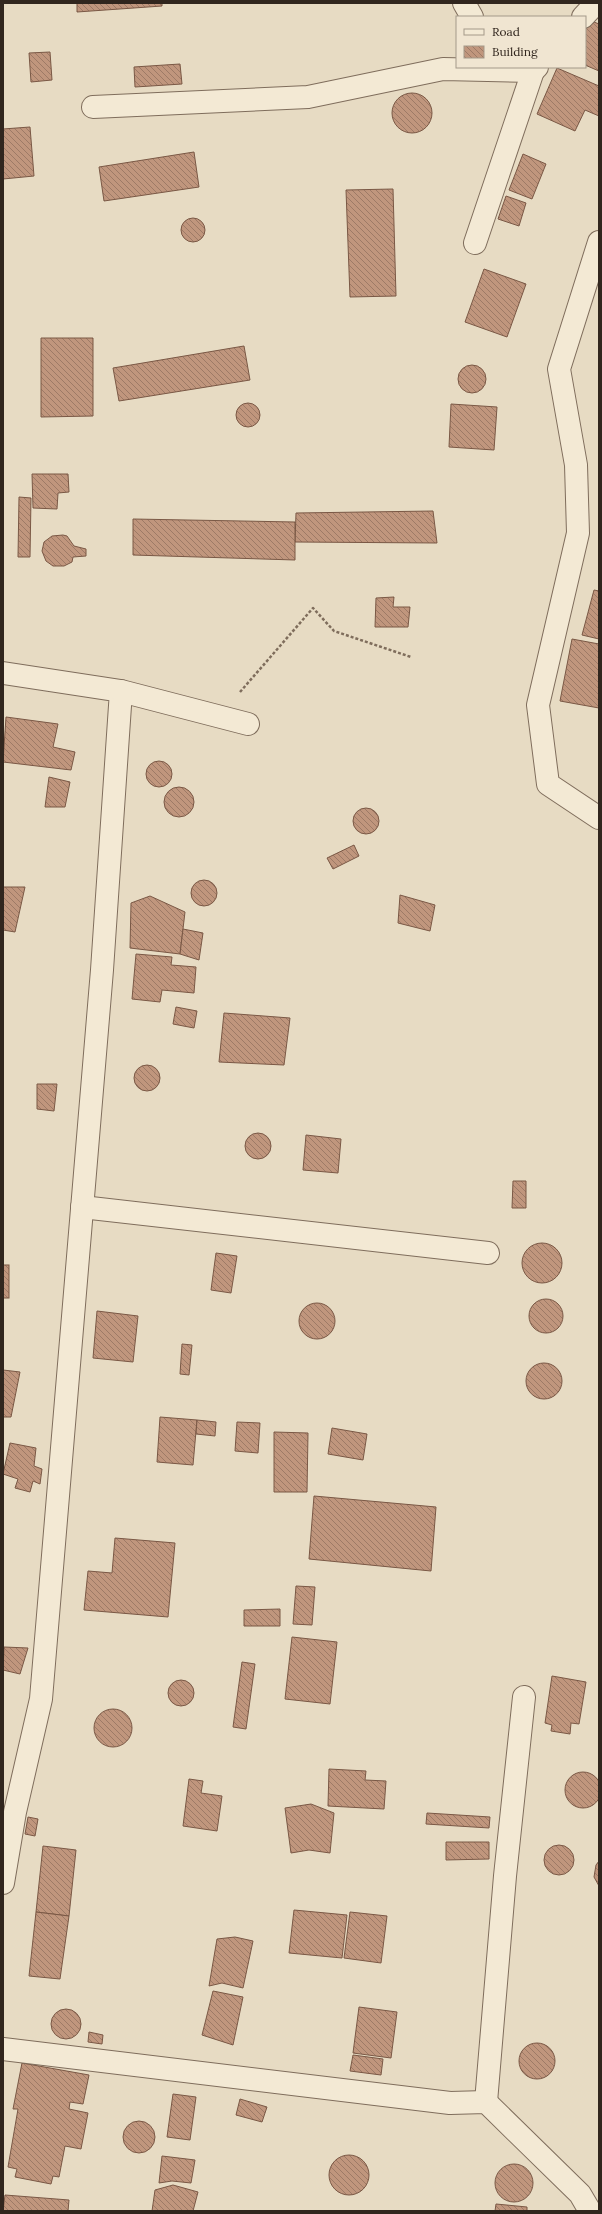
<svg xmlns="http://www.w3.org/2000/svg" width="602" height="2214" font-family="Lora,serif">
<style>
.building{fill:url(#building-back-hatch);stroke:#7a5845}
.lines{fill:none;stroke-linecap:round;stroke-linejoin:round}
.minor-casing{stroke:#7f6d5c;stroke-width:24}
.path{stroke:#7f6d5c;stroke-width:2.5;stroke-dasharray:3 2;stroke-linecap:butt}
.minor{stroke:#f3e9d4;stroke-width:22}
</style>
<defs>
<pattern id="building-back-hatch" width="6" height="6" patternUnits="userSpaceOnUse"><rect width="6" height="6" fill="#c0967d"/><path d="M-1 5l2 2M0 0l6 6M5-1l2 2" fill="none" stroke="#9d7a66"/></pattern>
</defs>
<rect width="100%" height="100%" fill="#e7dbc3"/>
<g class="building">
<polygon points="77,3 162,3 162,6 77,12"/>
<polygon points="589,20 599,24 599,71 585,65 585,30"/>
<polygon points="50,52 52,80 31,82 29,53"/>
<polygon points="180,64 182,84 135,87 134,67"/>
<polygon points="557,68 599,86 599,116 585,110 575,131 537,114"/>
<circle cx="412" cy="113" r="20"/>
<polygon points="30,127 34,176 3,179 3,129"/>
<polygon points="194,152 199,187 104,201 99,167"/>
<polygon points="523,154 546,164 532,199 509,190"/>
<polygon points="393,189 396,296 350,297 346,190"/>
<polygon points="506,196 526,203 519,226 498,219"/>
<circle cx="193" cy="230" r="12"/>
<polygon points="484,269 526,284 507,337 465,322"/>
<polygon points="41,338 93,338 93,416 41,417"/>
<polygon points="244,346 250,380 119,401 113,368"/>
<circle cx="472" cy="379" r="14"/>
<circle cx="248" cy="415" r="12"/>
<polygon points="451,404 497,407 494,450 449,447"/>
<polygon points="32,474 68,474 69,492 58,493 57,509 33,508"/>
<polygon points="19,497 31,498 30,557 18,557"/>
<polygon points="433,511 437,543 295,542 296,513"/>
<polygon points="133,519 295,522 295,560 133,555"/>
<polygon points="63,535 67,536 74,546 86,549 86,556 73,557 72,562 64,566 53,566 46,561 42,551 44,542 52,536"/>
<polygon points="594,590 599,591 599,639 582,635"/>
<polygon points="394,597 393,607 410,607 408,627 375,627 376,598"/>
<polygon points="572,639 599,644 599,708 560,701"/>
<polygon points="6,717 58,724 53,747 75,752 71,770 3,762"/>
<circle cx="159" cy="774" r="13"/>
<polygon points="49,777 70,782 65,807 45,807"/>
<circle cx="179" cy="802" r="15"/>
<circle cx="366" cy="821" r="13"/>
<polygon points="354,845 359,856 333,869 327,858"/>
<circle cx="204" cy="893" r="13"/>
<polygon points="3,887 25,887 15,932 3,930"/>
<polygon points="400,895 435,905 430,931 398,923"/>
<polygon points="150,896 185,912 180,954 130,948 131,903"/>
<polygon points="183,929 203,933 199,960 180,954"/>
<polygon points="136,954 172,957 171,965 196,967 194,993 162,990 160,1002 132,999"/>
<polygon points="176,1007 197,1011 194,1028 173,1024"/>
<polygon points="224,1013 290,1018 284,1065 219,1062"/>
<circle cx="147" cy="1078" r="13"/>
<polygon points="37,1084 57,1084 54,1111 37,1109"/>
<circle cx="258" cy="1146" r="13"/>
<polygon points="306,1135 341,1139 338,1173 303,1170"/>
<polygon points="513,1181 526,1181 526,1208 512,1208"/>
<circle cx="542" cy="1263" r="20"/>
<polygon points="216,1253 237,1256 231,1293 211,1290"/>
<rect x="3" y="1265" width="6" height="33"/>
<circle cx="546" cy="1316" r="17"/>
<circle cx="317" cy="1321" r="18"/>
<polygon points="97,1311 138,1316 133,1362 93,1358"/>
<polygon points="182,1344 192,1345 189,1375 180,1374"/>
<circle cx="544" cy="1381" r="18"/>
<polygon points="3,1370 20,1372 11,1417 3,1417"/>
<polygon points="160,1417 197,1420 193,1465 157,1462"/>
<polygon points="197,1420 216,1422 215,1436 196,1434"/>
<polygon points="237,1422 260,1423 258,1453 235,1451"/>
<polygon points="332,1428 367,1434 363,1460 328,1454"/>
<polygon points="274,1432 308,1433 307,1492 274,1492"/>
<polygon points="10,1443 36,1448 34,1466 42,1469 40,1484 33,1481 30,1492 15,1488 18,1479 3,1474"/>
<polygon points="314,1496 436,1507 431,1571 309,1559"/>
<polygon points="115,1538 175,1543 168,1617 84,1610 88,1571 112,1573"/>
<polygon points="296,1586 315,1587 312,1625 293,1624"/>
<polygon points="280,1609 280,1626 244,1626 244,1610"/>
<polygon points="292,1637 337,1642 330,1704 285,1699"/>
<polygon points="4,1647 28,1648 20,1674 3,1670"/>
<polygon points="242,1662 255,1664 246,1729 233,1727"/>
<polygon points="552,1676 586,1682 579,1724 571,1723 570,1734 551,1731 552,1725 545,1723"/>
<circle cx="181" cy="1693" r="13"/>
<circle cx="113" cy="1728" r="19"/>
<polygon points="329,1769 366,1771 365,1780 386,1781 384,1809 328,1806"/>
<circle cx="583" cy="1790" r="18"/>
<polygon points="189,1779 203,1781 201,1793 222,1796 217,1831 183,1826"/>
<polygon points="311,1804 334,1813 330,1853 309,1850 291,1853 285,1808"/>
<polygon points="427,1813 490,1817 489,1828 426,1824"/>
<polygon points="28,1817 38,1819 35,1836 25,1834"/>
<polygon points="446,1842 489,1842 489,1859 446,1860"/>
<circle cx="559" cy="1860" r="15"/>
<polygon points="43,1846 76,1850 69,1916 36,1912"/>
<polygon points="599,1861 599,1886 594,1877 596,1865"/>
<polygon points="294,1910 347,1915 342,1958 289,1953"/>
<polygon points="36,1912 69,1916 60,1979 29,1976"/>
<polygon points="350,1912 387,1916 381,1963 344,1958"/>
<polygon points="235,1937 253,1941 243,1988 222,1983 209,1986 217,1939"/>
<polygon points="213,1991 243,1997 233,2045 202,2035"/>
<polygon points="359,2007 397,2012 391,2058 353,2053"/>
<circle cx="66" cy="2024" r="15"/>
<polygon points="89,2032 103,2035 102,2044 88,2042"/>
<circle cx="537" cy="2061" r="18"/>
<polygon points="353,2055 383,2059 381,2075 350,2071"/>
<polygon points="22,2063 89,2075 83,2104 70,2102 69,2109 88,2113 81,2149 65,2146 59,2177 53,2176 51,2184 15,2177 17,2169 8,2167 18,2109 13,2109"/>
<polygon points="173,2094 196,2097 190,2140 167,2137"/>
<polygon points="240,2099 267,2107 262,2122 236,2115"/>
<circle cx="139" cy="2137" r="16"/>
<circle cx="349" cy="2175" r="20"/>
<polygon points="162,2156 195,2160 191,2183 172,2181 159,2183"/>
<circle cx="514" cy="2183" r="19"/>
<polygon points="173,2185 198,2192 193,2211 152,2211 155,2190"/>
<polygon points="5,2195 69,2200 68,2211 3,2211"/>
<polygon points="496,2204 527,2207 527,2211 495,2211"/>
</g>
<g class="lines">
<g class="minor-casing">
<g id="minor">
<polyline points="464,3 472,17"/>
<polyline points="583,17 596,3"/>
<polyline points="93,107 308,97 443,69 533,71 537,67"/>
<polyline points="599,242 559,369 576,465 578,533 538,705 548,784 599,818"/>
<polyline points="475,243 533,71 525,67"/>
<polyline points="3,673 121,691 102,970 41,1699 15,1812 3,1883"/>
<polyline points="121,691 248,724"/>
<polyline points="82,1207 488,1253"/>
<polyline points="3,2049 450,2103 486,2102 580,2194 590,2211"/>
<polyline points="486,2102 505,1876 524,1697"/>
</g>
</g>
<polyline class="path" points="240,692 313,608 334,631 411,657"/>
<use href="#minor" class="minor"/>
</g>
<rect width="602" height="2214" fill="none" stroke="#31261e" stroke-width="8"/>
<rect x="456" y="16" width="130" height="52" fill="#f0e5d1" stroke="#a49989"/>
<rect x="464" y="29" width="20" height="6" fill="#f3e9d4" stroke="#a49989"/>
<text x="492" y="36" font-size="12" fill="#31261e">Road</text>
<rect x="464" y="46" width="20" height="12" fill="url(#building-back-hatch)" stroke="#a49989"/>
<text x="492" y="56" font-size="12" fill="#31261e">Building</text>
</svg>
